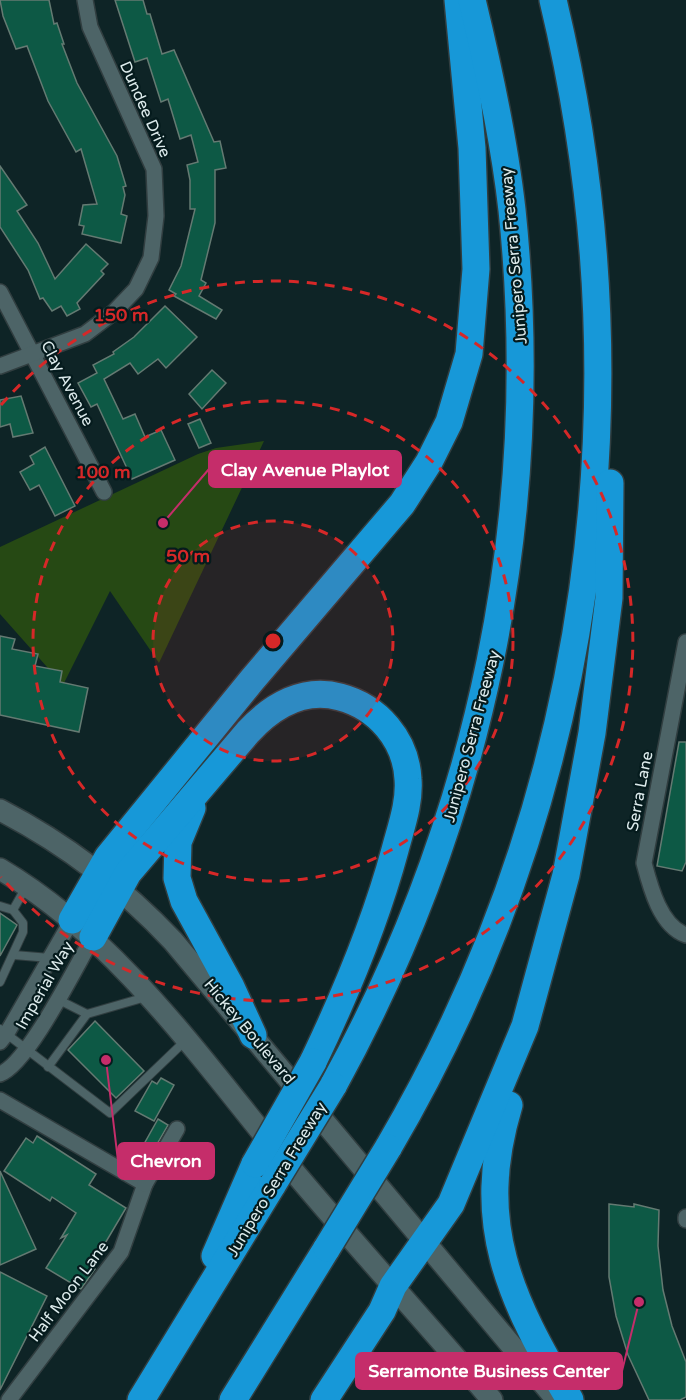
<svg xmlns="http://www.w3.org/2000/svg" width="686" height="1400" font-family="'Varela Round',sans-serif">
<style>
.green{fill:#264914}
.building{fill:#0d5945;stroke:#647a72;stroke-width:1.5}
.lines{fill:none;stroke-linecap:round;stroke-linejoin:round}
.lane-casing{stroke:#313e40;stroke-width:10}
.street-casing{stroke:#313e40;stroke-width:18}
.secondary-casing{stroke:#313e40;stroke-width:24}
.highway-casing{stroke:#313e40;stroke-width:30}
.lane{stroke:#4d6467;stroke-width:8}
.street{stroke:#4d6467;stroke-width:15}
.secondary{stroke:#4d6467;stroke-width:21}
.highway{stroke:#1798d8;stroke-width:27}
.highway-bridge-casing{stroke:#313e40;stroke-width:30;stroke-linecap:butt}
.highway-bridge{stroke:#1798d8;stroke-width:27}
.ring{fill:none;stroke:#d62828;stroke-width:3;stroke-dasharray:10 8}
.labels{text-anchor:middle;stroke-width:4.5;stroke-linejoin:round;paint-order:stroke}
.street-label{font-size:16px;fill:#ddebec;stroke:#051b1d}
.centre{fill:#d62828;stroke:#051b1d;stroke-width:3}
.ring-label{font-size:18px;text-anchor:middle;font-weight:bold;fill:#d62828;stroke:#051b1d;stroke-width:4.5;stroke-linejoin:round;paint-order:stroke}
.leader{fill:none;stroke:#c52d6a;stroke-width:2}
.callout-dot{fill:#c52d6a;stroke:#051b1d;stroke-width:2}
.callout{fill:#c52d6a;stroke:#c52d6a;stroke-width:2}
.callout-label{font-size:18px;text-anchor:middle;font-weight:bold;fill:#fff}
</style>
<rect width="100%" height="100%" fill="#0e2426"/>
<polygon class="green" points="264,441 159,663 110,591 63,685 0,614 0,547 198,454 216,448"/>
<g class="building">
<polygon points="0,0 49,0 54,24 57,23 64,44 62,44 77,83 117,156 126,186 123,187 125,195 121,214 127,216 121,243 82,234 84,226 79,225 83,205 97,204 81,149 76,152 48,101 27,46 16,49 3,16"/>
<polygon points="115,0 143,0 147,14 150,14 162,54 174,50 214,142 220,141 226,168 215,170 215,223 201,280 206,283 199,296 222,310 216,319 174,296 176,294 169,290 181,266 195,209 190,209 190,180 187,165 198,162 191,135 180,139 168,99 161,102 147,58 135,62"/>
<polygon points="0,166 27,205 17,211 38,243 55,279 86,244 108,264 101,271 104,274 77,303 80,309 67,316 61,306 52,311 43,298 40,299 28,270 0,227"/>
<polygon points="165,306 197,337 166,368 158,359 138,374 130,363 104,379 123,419 135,414 145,437 161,430 175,460 132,479 97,404 91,407 78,383 97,373 93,365 114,354 113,352 134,337"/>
<polygon points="212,370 226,383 202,409 189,394"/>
<polygon points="21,396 33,433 13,437 10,424 0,427 0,400"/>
<polygon points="200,419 211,443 199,448 188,424"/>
<polygon points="45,447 75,506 55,516 39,485 30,490 20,472 34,464 30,456"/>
<polygon points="0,636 15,639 12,649 38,654 35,666 62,671 60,682 88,688 79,732 0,715"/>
<polygon points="679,742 686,742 686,862 682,871 657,866"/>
<polygon points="0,913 17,925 0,956"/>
<polygon points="95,1021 144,1071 116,1098 68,1050"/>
<polygon points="161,1078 174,1085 154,1121 135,1111 152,1081 157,1084"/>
<polygon points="158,1119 168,1125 149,1158 139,1153"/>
<polygon points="37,1136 96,1174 89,1185 126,1208 91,1267 95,1269 81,1289 46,1268 67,1235 61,1238 76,1213 52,1197 50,1201 4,1171 26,1138 33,1143"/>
<polygon points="0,1171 36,1249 0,1265"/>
<polygon points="609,1204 634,1207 634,1204 659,1210 658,1246 663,1290 672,1326 686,1362 686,1397 680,1400 649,1400 628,1355 616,1316 609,1277"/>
<polygon points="0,1272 47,1296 0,1390"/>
</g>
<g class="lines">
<g class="lane-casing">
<g id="lane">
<polyline points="0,906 13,910 26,887"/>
<polyline points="14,955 50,958"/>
<polyline points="0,982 23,932 23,923 13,910"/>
<polyline points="57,999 87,1014"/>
<polyline points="0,1029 110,1113 185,1041"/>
<polyline points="48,1067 87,1014 146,997"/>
</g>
</g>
<g class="street-casing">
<g id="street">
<polyline points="0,292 104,492"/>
<polyline points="0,366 85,334 114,312 136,289 151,258 156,216 154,169 90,27 85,0"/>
<path d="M686,642L644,863C650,886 660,926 686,935"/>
<polyline points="0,1042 7,1033 72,920"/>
<path d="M0,1074C28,1064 76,966 93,937"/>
<polyline points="0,1100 145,1184 121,1252 9,1400"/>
<polyline points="145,1184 177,1129"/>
<polyline points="686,1217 686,1220"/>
</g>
</g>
<g class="secondary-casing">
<g id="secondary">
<path d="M0,810C64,843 124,889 173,941L557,1400"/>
<path d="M0,869C119,939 203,1062 290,1167C356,1246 425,1321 492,1400"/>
</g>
</g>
<g class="highway-casing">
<g id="highway">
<polyline points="192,808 178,842 177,878 184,901 231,987 253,1035"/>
<polyline points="72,920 108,857 252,680 402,504 429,462 449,422 469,354 476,269 472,148 458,0"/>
<path d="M93,937L128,873L248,732C272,706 304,687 340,697C378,707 406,740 408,779C410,803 401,827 395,850C375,924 346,993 313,1062"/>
<path d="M333,1086C481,817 544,516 512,210C504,139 489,70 472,0"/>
<path d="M509,1105C473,1224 510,1299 570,1400"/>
<path d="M388,1148C593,799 647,392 553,0"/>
<polyline points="215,1256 255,1164"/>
<polyline points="141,1400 273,1184"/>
<polyline points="233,1400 327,1248"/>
<polyline points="324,1400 382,1311 393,1286 451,1204 525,1026 566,875 592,733 609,598 610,483"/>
</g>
</g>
<use href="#lane" class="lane"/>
<use href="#street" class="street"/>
<use href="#secondary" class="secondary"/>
<use href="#highway" class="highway"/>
<g class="highway-bridge-casing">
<g id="highway-bridge">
<polyline points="255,1164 313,1062"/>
<polyline points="273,1184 333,1086"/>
<polyline points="327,1248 388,1148"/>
</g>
</g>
<use href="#highway-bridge" class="highway-bridge"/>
</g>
<circle cx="273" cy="641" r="120" fill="#d62828" fill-opacity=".12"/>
<g class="ring">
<circle cx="273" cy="641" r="120"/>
<circle cx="273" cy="641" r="240"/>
<path d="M1 405A360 360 0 1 1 1 877"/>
</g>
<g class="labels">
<g class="street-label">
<text transform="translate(146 109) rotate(66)" y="6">Dundee Drive</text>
<text transform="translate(513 256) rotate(-95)" y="6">Junipero Serra Freeway</text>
<text transform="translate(68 383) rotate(62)" y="6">Clay Avenue</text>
<text transform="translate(471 736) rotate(-75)" y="6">Junipero Serra Freeway</text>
<text transform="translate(639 791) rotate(-79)" y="6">Serra Lane</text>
<text transform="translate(44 985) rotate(-60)" y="6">Imperial Way</text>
<text transform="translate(250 1031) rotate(50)" y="6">Hickey Boulevard</text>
<text transform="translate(276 1179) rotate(-59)" y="6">Junipero Serra Freeway</text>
<text transform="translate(68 1291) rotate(-53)" y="6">Half Moon Lane</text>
</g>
</g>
<circle cx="273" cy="641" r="9" class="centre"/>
<g class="ring-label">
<text x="121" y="321">150 m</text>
<text x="103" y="478">100 m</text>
<text x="188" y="562">50 m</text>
</g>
<path class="leader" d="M163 523L209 469M106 1060L118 1161M639 1302L622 1371"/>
<g class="callout-dot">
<circle cx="163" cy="523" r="6"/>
<circle cx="106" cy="1060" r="6"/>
<circle cx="639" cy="1302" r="6"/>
</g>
<g class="callout">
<rect x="209" y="451" width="192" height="36" rx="6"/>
<rect x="118" y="1143" width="96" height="36" rx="6"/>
<rect x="356" y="1353" width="266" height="36" rx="6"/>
</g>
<g class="callout-label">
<text x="305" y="476">Clay Avenue Playlot</text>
<text x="166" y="1167">Chevron</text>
<text x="489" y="1377">Serramonte Business Center</text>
</g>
</svg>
